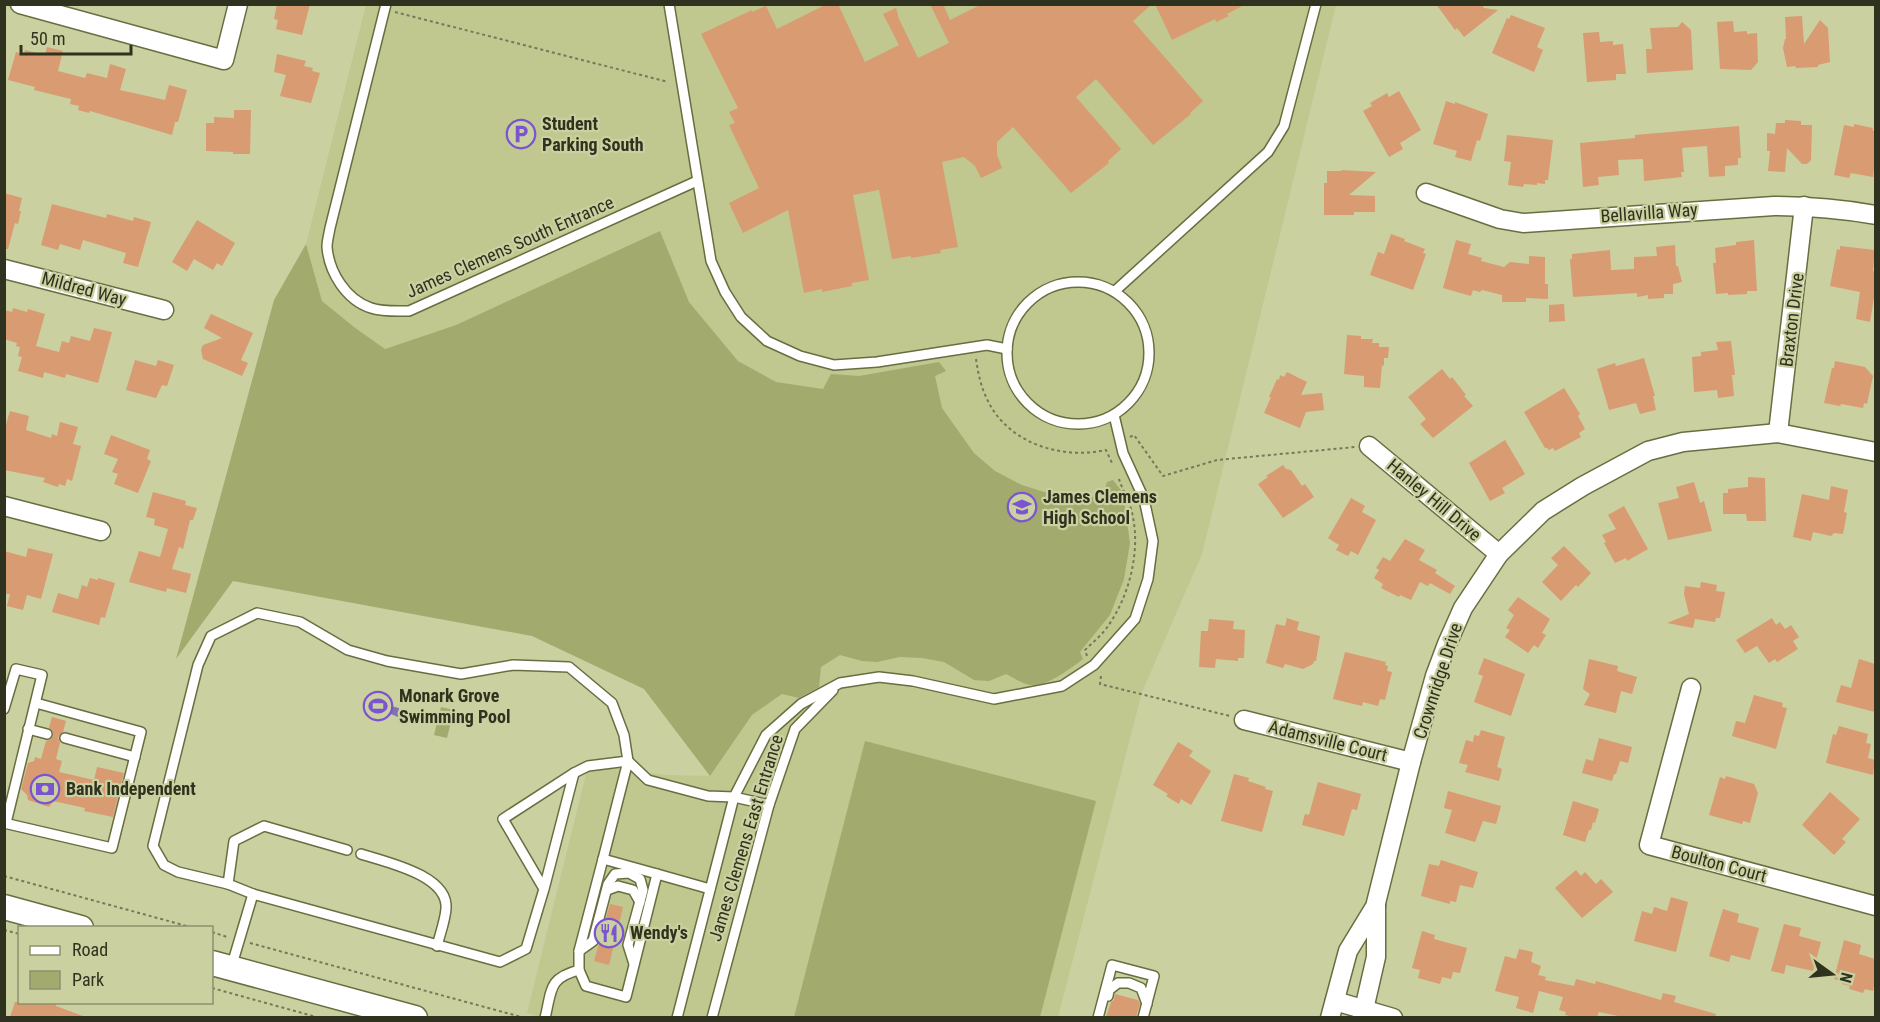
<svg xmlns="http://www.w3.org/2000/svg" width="1880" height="1022" font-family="'Roboto Condensed',sans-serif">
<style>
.built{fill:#c0c78f}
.green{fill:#a3aa6e}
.water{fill:#8173b0}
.building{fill:#d99b72}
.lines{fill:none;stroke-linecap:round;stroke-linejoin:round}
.lane-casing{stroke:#696e41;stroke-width:12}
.street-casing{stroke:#696e41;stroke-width:21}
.secondary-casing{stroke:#696e41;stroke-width:27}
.path{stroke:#757959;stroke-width:2;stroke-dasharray:3 3;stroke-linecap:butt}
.lane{stroke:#fff;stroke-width:9}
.street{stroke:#fff;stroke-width:18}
.secondary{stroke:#fff;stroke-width:24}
.labels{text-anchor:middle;stroke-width:4.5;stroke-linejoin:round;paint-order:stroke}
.poi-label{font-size:18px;font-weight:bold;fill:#2f321e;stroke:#cad0a0;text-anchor:start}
.street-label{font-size:18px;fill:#2f321e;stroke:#cad0a0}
</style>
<rect width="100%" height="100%" fill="#cad0a0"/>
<polygon class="built" points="366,5 1336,5 1202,554 1142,692 1058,1017 543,1018 527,1013 588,766 666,775 710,776 752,715 782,694 776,382 738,361 689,302 660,231 456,325 385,349 354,327 322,301 306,244"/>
<g class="green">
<path d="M660,231L689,302L738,361L776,382L823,389L831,374L859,376L939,362L946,371L935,376L942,408L974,453L995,471L1022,485L1044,492L1084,499L1103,494L1107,482L1113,480L1123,493L1130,543L1124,579L1110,615L1080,652L1083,659C1071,668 1048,686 1033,685C1024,685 1014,678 1006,674L989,681L974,680L944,662L922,658L900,657L877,662L862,661L840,655L821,667L819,687L799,698L782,694L752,715L710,776L644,689L532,636L233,581L176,659L274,300L306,244L322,301L354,327L385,349L456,325Z"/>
<polygon points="441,707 454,710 447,738 434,735"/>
<polygon points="865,741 1096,801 1040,1017 794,1017"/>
</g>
<path class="water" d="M374,694H379L386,705L399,708L398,717L386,712L375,718C366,718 364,710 365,702Z"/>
<g class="building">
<polygon points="277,4 310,4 302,35 276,29 278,20 274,19"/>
<polygon points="827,4 838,4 865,62 899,45 883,14 896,8 899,19 918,58 949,43 930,4 943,4 950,20 982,4 1152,4 1133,21 1203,101 1190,113 1191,114 1153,145 1096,79 1076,97 1121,149 1108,161 1109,163 1071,193 1013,127 997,142 997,155 1002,168 981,178 975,166 964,157 942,162 958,247 940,250 941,253 911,258 911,256 892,259 879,190 853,195 869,280 852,283 852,286 822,292 822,289 804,293 788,210 743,233 729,203 759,188 729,125 735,123 729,112 738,108 701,34 752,10 752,12 766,6 777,29"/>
<polygon points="1155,4 1246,4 1227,14 1229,16 1216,22 1215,19 1172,40"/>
<polygon points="1436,4 1481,4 1484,8 1498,10 1464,37 1457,28 1455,30"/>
<polygon points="1511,15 1545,28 1537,47 1543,50 1534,72 1492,53 1507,18 1509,19"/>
<polygon points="1802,16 1804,44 1820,20 1828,28 1830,62 1818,65 1818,67 1796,68 1795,66 1787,67 1783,48 1785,39 1786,39 1785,17"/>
<polygon points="1733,21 1734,32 1747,31 1747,34 1757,33 1758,62 1751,70 1720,69 1717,22"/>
<polygon points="1682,22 1691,30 1693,70 1647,73 1646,49 1652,49 1650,28 1678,27"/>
<polygon points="1599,32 1600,42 1613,41 1613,45 1623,44 1626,74 1616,74 1616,80 1587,82 1583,33"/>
<polygon points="47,47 63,51 58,71 85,78 87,73 107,78 110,64 126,69 120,90 165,100 169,85 187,90 178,122 175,122 172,135 90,111 89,113 78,110 79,106 70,104 71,99 34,90 35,87 8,80 16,52 24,54 25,50 45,55"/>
<polygon points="277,54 306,61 304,66 313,68 312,71 320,73 311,103 280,96 286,75 274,72"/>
<polygon points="1399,91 1421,130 1400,143 1403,149 1389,157 1363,111 1372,106 1370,103 1387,93 1389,97"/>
<polygon points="1446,101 1455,104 1455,102 1488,114 1480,141 1477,140 1471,161 1455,157 1457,151 1433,144"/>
<polygon points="234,110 251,110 250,154 233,154 233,152 206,151 206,123 214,123 214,117 234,118"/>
<polygon points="1785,120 1801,121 1801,125 1812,125 1811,160 1807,164 1802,164 1787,148 1785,172 1768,171 1770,151 1767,151 1767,133 1775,134 1776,123 1785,123"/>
<polygon points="1854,124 1873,128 1872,130 1875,131 1875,163 1873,177 1851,173 1849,178 1834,175 1844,125 1854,127"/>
<polygon points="1739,126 1741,158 1738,158 1738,165 1725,166 1725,176 1709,177 1707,146 1682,148 1684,172 1681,172 1682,177 1644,181 1643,159 1618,160 1619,175 1598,177 1599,185 1583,187 1580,143 1635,138 1635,135"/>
<polygon points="1507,135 1553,140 1548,180 1545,180 1545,184 1537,183 1537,185 1524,184 1523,187 1508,185 1511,162 1504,161"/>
<polygon points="1341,170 1376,172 1349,195 1375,196 1375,212 1354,212 1354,215 1324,215 1324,183 1327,183 1327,171 1341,171"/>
<polygon points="4,193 22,198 19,211 21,211 18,224 15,223 8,249 4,249"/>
<polygon points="52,204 106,218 107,214 133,221 134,217 151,222 138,267 123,263 126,253 83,240 80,250 60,244 58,250 41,245"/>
<polygon points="197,220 235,243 222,266 217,263 213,270 194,259 187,271 172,262"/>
<polygon points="1391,234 1405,239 1404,241 1425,249 1423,253 1426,254 1413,290 1370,275 1378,252 1384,254"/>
<polygon points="1456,240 1471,244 1468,254 1482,258 1481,261 1504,267 1510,262 1529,264 1529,256 1545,257 1545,284 1548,284 1548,299 1526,298 1526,302 1502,302 1502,295 1482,290 1480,292 1473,290 1471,296 1443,288"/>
<polygon points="1754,240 1757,291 1747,291 1747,294 1728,295 1728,293 1716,294 1713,263 1716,263 1715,248 1736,245 1736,242"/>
<polygon points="1675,245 1676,266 1678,266 1682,282 1673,284 1673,294 1664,294 1664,298 1648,299 1648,295 1637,297 1637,293 1573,297 1570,259 1572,259 1572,254 1610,250 1611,270 1634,269 1634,257 1657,256 1656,247"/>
<polygon points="1840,246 1875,250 1873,271 1875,272 1875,291 1870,322 1856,319 1860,292 1830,286 1837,249 1840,250"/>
<polygon points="1564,304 1565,321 1549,322 1549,305"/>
<polygon points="13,308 27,312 28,309 45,314 36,346 59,352 62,341 69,343 71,336 90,341 94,328 112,332 98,383 66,374 65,378 44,372 43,378 18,371 22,357 18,356 20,347 16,346 17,343 4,339 4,310 12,312"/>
<polygon points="211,314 253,333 241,360 248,363 242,376 203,359 201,350 203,345 222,338 204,328"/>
<polygon points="1347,335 1361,336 1361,339 1373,339 1372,343 1379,343 1379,347 1389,347 1388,358 1384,358 1384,366 1382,365 1380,388 1364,387 1364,376 1344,374"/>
<polygon points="1731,341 1735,375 1732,375 1734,396 1718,398 1717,390 1694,392 1692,357 1701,356 1701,352 1718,350 1716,342"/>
<polygon points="1644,358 1655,396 1653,396 1656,410 1640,414 1636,403 1609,410 1597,369 1615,363 1616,366"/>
<polygon points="135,360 156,366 158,360 174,365 167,386 162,385 156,398 126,390"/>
<polygon points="1835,361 1865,367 1873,376 1867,404 1864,403 1863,408 1841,404 1840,406 1824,403 1832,368 1834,368"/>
<polygon points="1442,369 1450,379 1452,377 1466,395 1464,396 1473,406 1433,438 1420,424 1426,419 1408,397"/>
<polygon points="1287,372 1307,382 1301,395 1322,393 1324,410 1306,412 1300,428 1264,413 1271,397 1269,397 1277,379 1279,380 1280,375 1284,377"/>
<polygon points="1564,388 1580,414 1578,416 1585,429 1579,433 1581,437 1555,451 1553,448 1549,450 1547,448 1545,448 1524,412"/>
<polygon points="10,411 29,416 26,430 51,438 52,434 57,436 60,422 78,427 73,444 81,446 72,481 67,479 65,486 59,484 58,487 43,482 45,478 4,470 4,431"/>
<polygon points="111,435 150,450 147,459 151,461 138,493 114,484 118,474 112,472 118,459 104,454"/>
<polygon points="1505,440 1525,474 1502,488 1505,493 1490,501 1469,463"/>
<polygon points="1283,465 1286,469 1291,470 1302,486 1305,484 1314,497 1283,518 1258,484 1268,477 1266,476"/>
<polygon points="1748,477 1765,478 1766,521 1747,521 1746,514 1723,514 1723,493 1728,493 1728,489 1748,487"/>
<polygon points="1694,482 1700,503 1704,501 1712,531 1668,540 1658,503 1679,498 1676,487"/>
<polygon points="1831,486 1848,490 1844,512 1847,513 1843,534 1834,533 1831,536 1813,532 1811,541 1793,537 1802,494 1829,500"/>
<polygon points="153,492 186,501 185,505 197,508 193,520 190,520 183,549 179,547 172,569 191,574 186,593 167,588 166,592 129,582 139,551 160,557 168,529 154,525 155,519 146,517"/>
<polygon points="1351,498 1365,506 1362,512 1376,520 1358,555 1351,551 1348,556 1336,550 1339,545 1328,538"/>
<polygon points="1624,506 1648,549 1627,561 1626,558 1615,563 1604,543 1606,542 1602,535 1616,529 1608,515"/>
<polygon points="1405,539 1425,550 1419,560 1437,570 1435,573 1455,586 1450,594 1430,583 1428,586 1420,582 1411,600 1400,595 1399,597 1381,588 1383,584 1374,578 1379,570 1376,568 1383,557 1390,561"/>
<polygon points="1564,546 1591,573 1578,587 1576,585 1561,601 1542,582 1558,565 1551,558"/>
<polygon points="28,548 53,554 41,599 27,595 23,610 7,606 10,594 4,594 4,551 26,557"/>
<polygon points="90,578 98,580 98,578 115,583 105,618 101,617 99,625 52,612 58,593 78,599 82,585 87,587"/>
<polygon points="1701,582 1717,585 1716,591 1725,592 1720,618 1716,618 1715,622 1695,619 1693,628 1667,623 1689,614 1684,594 1685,586 1700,588"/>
<polygon points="1518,597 1550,619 1542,633 1546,635 1538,648 1534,645 1528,653 1505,637 1510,630 1506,628 1514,615 1508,610"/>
<polygon points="1287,618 1299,622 1297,630 1320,636 1316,661 1314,661 1313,664 1303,669 1285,664 1283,668 1266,663 1276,624 1285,626"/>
<polygon points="1772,618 1776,625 1780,622 1785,629 1791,625 1799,637 1793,641 1798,649 1777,662 1775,659 1769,663 1757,646 1745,653 1736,640"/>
<polygon points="1209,619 1234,621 1233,629 1245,630 1244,658 1238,658 1238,661 1216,659 1215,668 1199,667 1201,631 1208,631"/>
<polygon points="1345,652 1386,662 1385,665 1388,666 1387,671 1392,672 1385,700 1380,699 1378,706 1363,702 1362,706 1333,699"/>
<polygon points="1484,658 1525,674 1511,716 1474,702 1483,676 1478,674"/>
<polygon points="1589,659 1618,666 1617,671 1637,677 1632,694 1621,691 1616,713 1584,705 1590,694 1583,689"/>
<polygon points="1859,659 1875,664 1875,712 1836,702 1841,685 1851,688"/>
<polygon points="1754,695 1783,703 1782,707 1787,708 1776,749 1732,736 1736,721 1745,723"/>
<polygon points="52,717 66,721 63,732 58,737 60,743 56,759 62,761 59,772 94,780 97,767 124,773 113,817 84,811 85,808 53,801 49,807 28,800 27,795 21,789 28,763 34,761 35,757 41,759 46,741 51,739 53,736 53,732 49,728"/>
<polygon points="1839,726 1868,734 1866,743 1871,744 1868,758 1875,760 1873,775 1826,763 1833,734 1836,735"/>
<polygon points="1481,730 1505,737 1497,767 1502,769 1499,781 1465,772 1468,765 1459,763 1466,740 1473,742 1474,735 1479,736"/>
<polygon points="1599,738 1632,747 1628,763 1620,761 1616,774 1614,774 1612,781 1582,773 1586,759 1593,761"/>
<polygon points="1178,742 1193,751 1189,756 1211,771 1191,805 1181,799 1179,804 1166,796 1168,794 1153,785"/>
<polygon points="1234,774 1249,778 1248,781 1266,787 1265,789 1273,791 1262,832 1221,821"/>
<polygon points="1726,776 1754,784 1758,793 1750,823 1743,821 1742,824 1709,815 1720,777 1725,779"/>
<polygon points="1318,782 1361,794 1357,810 1352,809 1344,836 1302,825 1305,814 1309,815"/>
<polygon points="1448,791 1501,806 1496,824 1483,821 1475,842 1445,833 1452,810 1444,808"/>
<polygon points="1830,792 1860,819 1842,839 1846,842 1834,855 1802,825"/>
<polygon points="1573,801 1599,809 1595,823 1593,822 1591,830 1589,830 1585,842 1563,835"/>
<polygon points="1441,860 1478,872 1473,888 1460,885 1456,902 1450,901 1450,904 1421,896 1429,864 1439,866"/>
<polygon points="1576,870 1581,876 1585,872 1596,884 1601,879 1613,892 1582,918 1555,888"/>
<polygon points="1671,897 1688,902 1676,952 1634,941 1642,911 1652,914 1654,907 1667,911"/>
<polygon points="610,904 623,907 609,965 594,961"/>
<polygon points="1723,909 1739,914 1737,922 1759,928 1750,960 1731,955 1729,962 1709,956"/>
<polygon points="1784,924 1801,928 1799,936 1821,942 1813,971 1786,965 1784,974 1771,971"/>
<polygon points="1422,931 1435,935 1434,939 1467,948 1460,973 1453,972 1451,979 1442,977 1440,984 1418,978 1420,970 1412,968"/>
<polygon points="1844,940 1861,945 1859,954 1875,959 1875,982 1873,991 1865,989 1863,993 1849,989 1850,986 1842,984 1843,982 1834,979"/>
<polygon points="1519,949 1533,952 1531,962 1541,966 1538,975 1546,977 1545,980 1574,986 1576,979 1595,984 1596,981 1661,1000 1663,993 1676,996 1674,1002 1716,1014 1715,1017 1623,1017 1599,1012 1597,1017 1575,1017 1565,1015 1566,1012 1559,1010 1563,997 1539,991 1533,1013 1516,1008 1519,997 1495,991 1505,956 1516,959"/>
<polygon points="1115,994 1138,1000 1140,1004 1136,1017 1106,1017 1111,1002 1114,1000"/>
<polygon points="15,1002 55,1002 56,1006 83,1016 83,1017 10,1017"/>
</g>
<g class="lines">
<g class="lane-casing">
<g id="lane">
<path d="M386,4L330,228C329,234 327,241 327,247C329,272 346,300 371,308C383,312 396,311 409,311L697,181"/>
<polyline points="669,4 711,261 725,292 741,317 767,341 800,356 834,365 877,362 987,345 1007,349"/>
<circle cx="1078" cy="353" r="71"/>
<polyline points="1115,291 1268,152 1284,126 1316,4"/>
<polyline points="4,709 16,669 42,675 6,823"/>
<polyline points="28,729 47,734"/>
<polyline points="65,738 135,757"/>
<polyline points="4,823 112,848 141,732 36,703"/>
<path d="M361,854C385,862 449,875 446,909C445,921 440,934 437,946"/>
<polygon points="603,859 657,874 626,997 586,986 579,970 579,951"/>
<polyline points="603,859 628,761 648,780 708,796 734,797 769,805"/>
<polyline points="657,874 710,889"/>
<polyline points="228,884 178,872 164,865 153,846 198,665 211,636 257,613 300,622 348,650 387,661 461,674 513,665 569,667 612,703 624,735 628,761 588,766 574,773"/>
<polyline points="607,890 618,886 633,890 640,902"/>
<polyline points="253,894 228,884 234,841 264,826 347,850"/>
<polyline points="579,951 593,941 608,884 615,874 629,873 640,879 643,890 628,945 634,964"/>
<polyline points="231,968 253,894 500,962 526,949 544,889 574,773 503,819 544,889"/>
<polyline points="1108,996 1109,990 1118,983 1129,983 1141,988 1147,1004"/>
<path d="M545,1018C552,990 548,978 579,970"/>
<polyline points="677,1018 734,797 766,735 801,704 840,683 879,677 913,681 994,699 1062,686 1094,665 1135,619 1148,579 1153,541 1144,499 1123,453 1114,415"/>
<polyline points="712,1018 769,805 795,729 833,690"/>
<polyline points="1098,1018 1112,965 1154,976 1143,1018"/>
</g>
</g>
<g class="street-casing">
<g id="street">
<polyline points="20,4 224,60 238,4"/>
<path d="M1426,193L1500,219L1523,223L1774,206C1808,206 1842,209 1876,215"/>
<polyline points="4,269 164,310"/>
<polyline points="1778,433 1804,206"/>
<polyline points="1369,446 1499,554"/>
<polyline points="4,506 101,531"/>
<polyline points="1691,688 1649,845 1876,906"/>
<polyline points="1244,720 1411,762"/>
<polyline points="1335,1001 1393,1018"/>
<polyline points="1330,1018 1348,951 1376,905"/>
<polyline points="1362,1018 1376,957 1376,903 1411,762 1435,676 1447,644 1463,608 1499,554 1543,511 1583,486 1648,451 1683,442 1778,433 1876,452"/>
</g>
</g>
<g class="secondary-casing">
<g id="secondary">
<polyline points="4,907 81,928"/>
<polyline points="212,963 415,1018"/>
</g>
</g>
<g class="path">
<polyline points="395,12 668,82"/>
<path d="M976,359C978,373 981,387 987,399C1007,443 1061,460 1106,450L1112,463"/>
<polyline points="1130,437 1134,435 1163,476 1217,460 1355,447"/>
<path d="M1087,656L1085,650C1093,642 1102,635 1108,626C1130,595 1142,547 1131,509C1128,499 1122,489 1119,479"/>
<polyline points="1101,676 1100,684 1230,716"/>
<polyline points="4,876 194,928"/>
<polyline points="4,930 20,934"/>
<polyline points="212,932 227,937"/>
<polyline points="250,943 525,1018"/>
<polyline points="212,988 320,1018"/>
</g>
<use href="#lane" class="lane"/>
<use href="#street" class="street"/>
<use href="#secondary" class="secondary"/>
</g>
<defs>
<g id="parking-ring" transform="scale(1.5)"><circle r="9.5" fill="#cad0a0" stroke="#7b55cf" stroke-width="1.5"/><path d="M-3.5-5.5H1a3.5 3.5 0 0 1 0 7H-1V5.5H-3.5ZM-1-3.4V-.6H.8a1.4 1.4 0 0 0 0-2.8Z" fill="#7b55cf"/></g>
<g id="school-ring" transform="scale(1.5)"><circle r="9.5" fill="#cad0a0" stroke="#7b55cf" stroke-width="1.5"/><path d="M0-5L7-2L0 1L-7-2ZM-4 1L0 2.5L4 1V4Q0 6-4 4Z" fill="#7b55cf"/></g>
<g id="stadium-ring" transform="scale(1.5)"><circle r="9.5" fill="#cad0a0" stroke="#7b55cf" stroke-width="1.5"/><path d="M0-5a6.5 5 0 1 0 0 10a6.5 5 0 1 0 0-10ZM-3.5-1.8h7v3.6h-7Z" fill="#7b55cf"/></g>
<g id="bank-ring" transform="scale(1.5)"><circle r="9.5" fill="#cad0a0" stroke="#7b55cf" stroke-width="1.5"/><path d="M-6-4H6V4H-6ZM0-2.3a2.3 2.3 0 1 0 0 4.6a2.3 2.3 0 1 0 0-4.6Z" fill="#7b55cf"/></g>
<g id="restaurant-ring" transform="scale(1.5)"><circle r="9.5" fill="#cad0a0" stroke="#7b55cf" stroke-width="1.5"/><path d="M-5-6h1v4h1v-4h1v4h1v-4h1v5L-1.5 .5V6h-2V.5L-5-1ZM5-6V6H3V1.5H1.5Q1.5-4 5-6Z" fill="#7b55cf"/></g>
</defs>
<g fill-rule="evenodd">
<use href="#parking-ring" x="521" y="134"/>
<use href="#school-ring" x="1022" y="507"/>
<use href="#stadium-ring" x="378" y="706"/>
<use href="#bank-ring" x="45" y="789"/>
<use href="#restaurant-ring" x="609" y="933"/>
</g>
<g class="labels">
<g class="poi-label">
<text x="542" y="130">Student<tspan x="542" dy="21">Parking South</tspan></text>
<text x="1043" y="503">James Clemens<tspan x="1043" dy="21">High School</tspan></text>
<text x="399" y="702">Monark Grove<tspan x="399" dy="21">Swimming Pool</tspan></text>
<text x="66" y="795">Bank Independent</text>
<text x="630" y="939">Wendy's</text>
</g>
<g class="street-label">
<text transform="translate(1649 213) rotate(-4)" y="6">Bellavilla Way</text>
<text transform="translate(510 247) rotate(-24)" y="6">James Clemens South Entrance</text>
<text transform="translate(84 289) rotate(15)" y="6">Mildred Way</text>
<text transform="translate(1792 320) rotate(-83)" y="6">Braxton Drive</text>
<text transform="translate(1434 500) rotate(40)" y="6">Hanley Hill Drive</text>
<text transform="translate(1438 681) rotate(-72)" y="6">Crownridge Drive</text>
<text transform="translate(1328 741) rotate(14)" y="6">Adamsville Court</text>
<text transform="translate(746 838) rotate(-73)" y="6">James Clemens East Entrance</text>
<text transform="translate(1719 864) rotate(15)" y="6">Boulton Court</text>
</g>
</g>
<rect width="1880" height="1022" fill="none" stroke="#2f321e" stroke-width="12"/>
<rect x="18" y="926" width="195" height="78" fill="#cad0a0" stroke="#8c916c" stroke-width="1.5"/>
<rect x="30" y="946" width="30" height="9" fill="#ffffff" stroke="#8c916c" stroke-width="1.5"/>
<text x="72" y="956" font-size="18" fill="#2f321e">Road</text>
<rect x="30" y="971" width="30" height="18" fill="#a3aa6e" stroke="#8c916c" stroke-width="1.5"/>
<text x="72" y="986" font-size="18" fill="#2f321e">Park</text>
<g transform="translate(1832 974) rotate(105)" stroke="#cad0a0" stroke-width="4.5" paint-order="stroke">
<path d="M0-4.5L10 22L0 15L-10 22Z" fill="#2f321e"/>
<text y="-9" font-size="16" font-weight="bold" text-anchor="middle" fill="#2f321e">N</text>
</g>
<path d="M21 45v9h110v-9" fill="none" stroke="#2f321e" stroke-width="3"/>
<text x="30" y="45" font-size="18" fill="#2f321e" stroke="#cad0a0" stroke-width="4.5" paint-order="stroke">50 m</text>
</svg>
